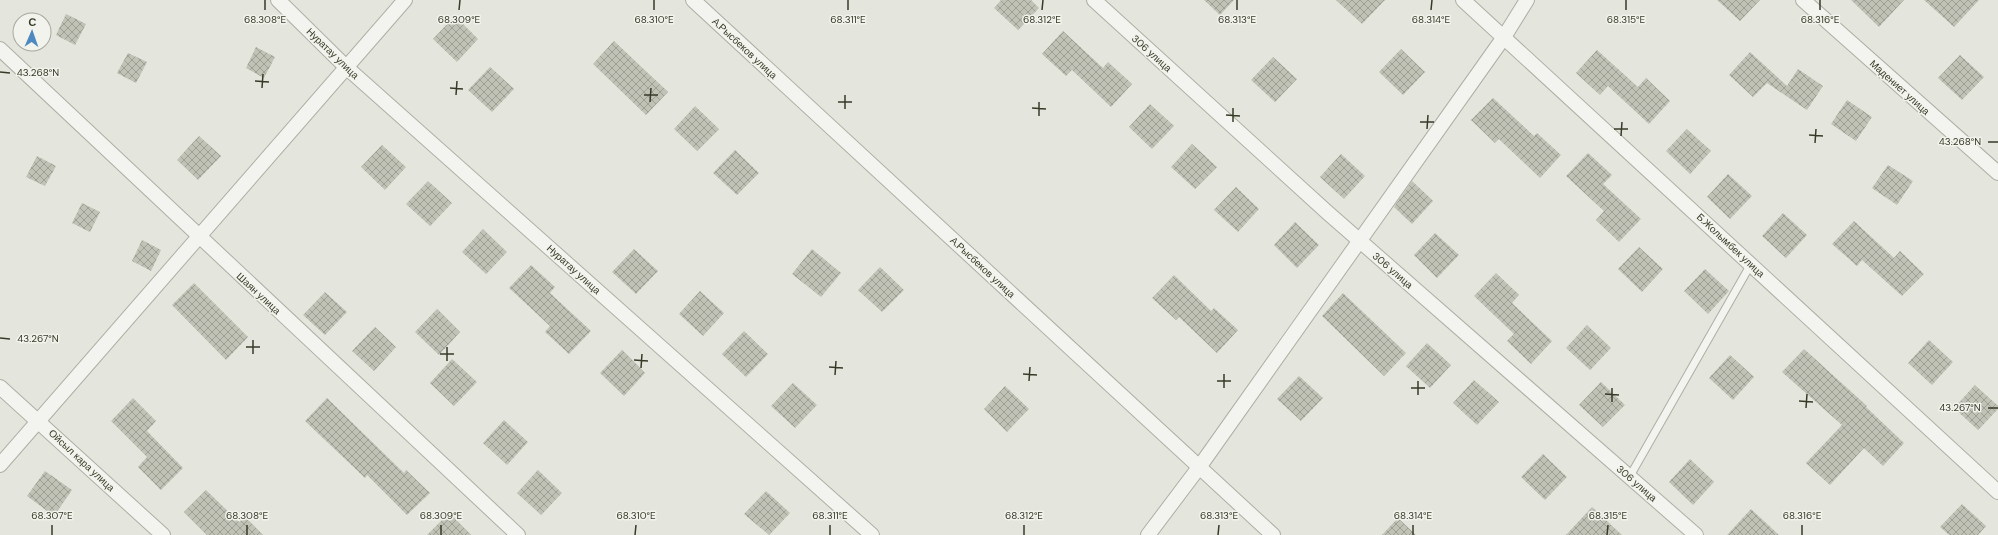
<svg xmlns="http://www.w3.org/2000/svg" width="1998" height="535" font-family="'DM Sans',sans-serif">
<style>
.building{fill:url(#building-cross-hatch)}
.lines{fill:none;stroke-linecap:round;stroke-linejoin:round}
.lane-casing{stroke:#acafa3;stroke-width:9}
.street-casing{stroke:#acafa3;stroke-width:16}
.lane{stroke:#f3f4ef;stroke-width:7}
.street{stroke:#f3f4ef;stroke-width:14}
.ticks{fill:none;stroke:#363b28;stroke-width:1.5}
.labels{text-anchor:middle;stroke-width:3;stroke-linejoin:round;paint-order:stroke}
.street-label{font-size:10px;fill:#363b28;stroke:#f2f3ec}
.ticks-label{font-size:10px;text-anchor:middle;fill:#363b28;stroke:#f2f3ec;stroke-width:3;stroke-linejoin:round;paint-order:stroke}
</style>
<defs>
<pattern id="building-cross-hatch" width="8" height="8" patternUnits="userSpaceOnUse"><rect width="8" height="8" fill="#bfc2b5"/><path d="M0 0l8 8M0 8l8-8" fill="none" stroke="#9c9f93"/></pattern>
</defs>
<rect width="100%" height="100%" fill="#e4e6dd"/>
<g class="building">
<polygon points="1001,0 1031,0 1039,8 1018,30 994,8"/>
<polygon points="1204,0 1234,0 1220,15"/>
<polygon points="1336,0 1385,0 1362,24"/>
<polygon points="1717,0 1760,0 1740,21"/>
<polygon points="1851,0 1904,0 1879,27"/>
<polygon points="1924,0 1979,0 1954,27"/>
<polygon points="66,14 86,24 75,45 56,35"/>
<polygon points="455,16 478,39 457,62 433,39"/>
<polygon points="1063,31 1103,68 1108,62 1132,84 1111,107 1072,70 1066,76 1042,54"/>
<polygon points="614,41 668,92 646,115 593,64"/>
<polygon points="256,47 275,57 264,78 246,68"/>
<polygon points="1401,49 1425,72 1403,95 1379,72"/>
<polygon points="1597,50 1638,87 1646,78 1670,101 1649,124 1608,86 1600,95 1576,73"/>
<polygon points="1750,52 1787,86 1798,69 1823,86 1807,110 1767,83 1753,97 1729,75"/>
<polygon points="128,53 147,62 136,83 117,73"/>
<polygon points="1960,55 1984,77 1962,100 1938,78"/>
<polygon points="1273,57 1297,79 1275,102 1251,80"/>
<polygon points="490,67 514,89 492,112 468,90"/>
<polygon points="1493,98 1534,136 1537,133 1561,155 1540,178 1499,139 1495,143 1471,120"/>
<polygon points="1847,100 1872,117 1856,141 1831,124"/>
<polygon points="1150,104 1174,126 1152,149 1129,127"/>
<polygon points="695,106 719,129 697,151 674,129"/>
<polygon points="1687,129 1711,151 1690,174 1666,151"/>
<polygon points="199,136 221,156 198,180 177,160"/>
<polygon points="1192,144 1217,167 1195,189 1171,167"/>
<polygon points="382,145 406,167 385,190 361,167"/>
<polygon points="735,150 759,173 737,195 713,173"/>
<polygon points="1588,153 1612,175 1603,184 1641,219 1619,242 1596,220 1604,211 1566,176"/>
<polygon points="1341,154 1365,176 1344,199 1320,177"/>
<polygon points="37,156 56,166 45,186 26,177"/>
<polygon points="1888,165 1913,181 1897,205 1872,188"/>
<polygon points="1728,174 1752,196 1730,219 1707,197"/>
<polygon points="428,181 452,203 430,226 406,204"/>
<polygon points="1412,181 1433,201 1412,224 1394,207"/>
<polygon points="1236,187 1259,209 1238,232 1214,210"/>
<polygon points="82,203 100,212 90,232 72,223"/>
<polygon points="1783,213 1807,235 1786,258 1762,236"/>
<polygon points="1854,221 1894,258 1900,251 1924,274 1902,296 1862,260 1857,266 1832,244"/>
<polygon points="1295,222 1319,245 1297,268 1274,245"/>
<polygon points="483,229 507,252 486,274 462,252"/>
<polygon points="1435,233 1459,255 1437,278 1414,255"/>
<polygon points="142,240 161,250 151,271 132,261"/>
<polygon points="1639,247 1663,269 1642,292 1618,269"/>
<polygon points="634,249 658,271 636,294 612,272"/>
<polygon points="812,249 841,273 821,297 792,274"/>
<polygon points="531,265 555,287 550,293 591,331 569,354 545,332 550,326 509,288"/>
<polygon points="880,267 904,290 882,312 858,290"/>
<polygon points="1705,269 1729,291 1708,314 1684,291"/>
<polygon points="1496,273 1519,295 1512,303 1552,341 1531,364 1507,341 1514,334 1474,296"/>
<polygon points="1174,275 1211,311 1214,308 1238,330 1217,353 1179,317 1176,320 1152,298"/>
<polygon points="194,283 248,337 226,360 172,305"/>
<polygon points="700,291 724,313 703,336 679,314"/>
<polygon points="325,292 347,312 325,335 303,315"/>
<polygon points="1343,293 1406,353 1384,376 1322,316"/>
<polygon points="437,309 460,332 439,355 415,332"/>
<polygon points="1587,325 1611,348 1590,370 1566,348"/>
<polygon points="375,327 396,347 374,371 352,351"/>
<polygon points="744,331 768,354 746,377 722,354"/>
<polygon points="1929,340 1953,362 1932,385 1908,363"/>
<polygon points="1427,343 1451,365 1430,388 1406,366"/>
<polygon points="1804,349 1867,406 1866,407 1904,443 1883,466 1864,448 1830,485 1806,463 1842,425 1782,372"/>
<polygon points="622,350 645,373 624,396 600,373"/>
<polygon points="1730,355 1754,377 1733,400 1709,378"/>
<polygon points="452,359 477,382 454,406 430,383"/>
<polygon points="1299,376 1323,398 1301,421 1277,399"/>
<polygon points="1474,380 1499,402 1477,425 1453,403"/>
<polygon points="1601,382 1625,405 1603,427 1579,405"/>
<polygon points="793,383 817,405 795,428 771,406"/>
<polygon points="1975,385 1998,406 1998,409 1978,430 1954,408"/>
<polygon points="1005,386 1029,409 1007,432 984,409"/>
<polygon points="133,398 156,421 147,431 183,468 161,490 138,467 147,457 111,421"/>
<polygon points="327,398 404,473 406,470 430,493 407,515 367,475 365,478 305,421"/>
<polygon points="504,420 528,442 507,465 483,443"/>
<polygon points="1543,454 1567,477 1545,500 1521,477"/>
<polygon points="1690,459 1714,482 1693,505 1669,482"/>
<polygon points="538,470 562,493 541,515 517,493"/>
<polygon points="45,471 72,490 54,516 27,496"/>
<polygon points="206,490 239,522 245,517 263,535 207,535 184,512"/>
<polygon points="766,491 790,513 769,535 744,514"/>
<polygon points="1962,504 1986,526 1978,535 1949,535 1940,527"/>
<polygon points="1592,507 1622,535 1566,535"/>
<polygon points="1751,509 1779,535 1727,535"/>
<polygon points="449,513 471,535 427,535"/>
<polygon points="1398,518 1416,535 1382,535"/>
</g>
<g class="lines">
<g class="lane-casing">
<polyline id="lane" points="1630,476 1751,264"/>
</g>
<g class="street-casing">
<g id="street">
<polyline points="278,0 346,67 872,535"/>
<polyline points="693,0 1273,535"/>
<polyline points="1094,0 1328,213 1696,535"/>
<polyline points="1463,0 1998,492"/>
<polyline points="1803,0 1998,173"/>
<polyline points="0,49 518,535"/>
<polyline points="0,387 163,535"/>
<polyline points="0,465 405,0"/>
<polyline points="1148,535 1200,466 1504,37 1527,0"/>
</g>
</g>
<use href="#lane" class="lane"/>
<use href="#street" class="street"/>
</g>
<path class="ticks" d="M265,10V0M459,10L460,0M654,10V0M848,10V0M1042,10L1043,0M1237,10V0M1431,10L1432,0M1626,10V0M1820,10V0M0,72L10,73M255,81L269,82M262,88L263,74M450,88L463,89M456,95L457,81M644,95H658M650,102L651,88M838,102H852M1032,108L1046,109M845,109V95M1226,115L1240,116M1039,116V102M1233,122V108M1420,122H1434M1427,129L1428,115M1614,129H1628M1809,135L1823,136M1621,136L1622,122M1988,142H1998M1815,143L1816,129M0,338L10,339M246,347H260M253,354V340M440,354H454M634,360L648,361M447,361V347M829,367L843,368M641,368L642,354M1023,374L1037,375M835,375L836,361M1029,381L1030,367M1217,381H1231M1224,388V374M1411,388H1425M1605,394L1619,395M1418,395V381M1799,401L1813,402M1612,402V388M1806,408L1807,394M1988,408H1998M52,535V525M247,535V525M441,535V525M635,535L636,525M830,535V525M1024,535V525M1218,535L1219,525M1413,535V525M1607,535L1608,525M1802,535V525"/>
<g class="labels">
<g class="street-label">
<text transform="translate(745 48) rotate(43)" y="4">А.Рысбеков улица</text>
<text transform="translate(333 53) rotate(44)" y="4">Нуратау улица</text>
<text transform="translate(1152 53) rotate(42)" y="4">306 улица</text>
<text transform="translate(1900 87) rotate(42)" y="4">Мадениет улица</text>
<text transform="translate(1731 245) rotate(43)" y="4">Б.Жолымбек улица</text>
<text transform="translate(983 267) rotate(43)" y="4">А.Рысбеков улица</text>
<text transform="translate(574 269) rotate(42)" y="4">Нуратау улица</text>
<text transform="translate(1393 270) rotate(41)" y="4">306 улица</text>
<text transform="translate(259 293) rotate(43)" y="4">Шаян улица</text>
<text transform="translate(82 460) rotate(43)" y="4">Ойсыл кара улица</text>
<text transform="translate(1637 483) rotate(41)" y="4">306 улица</text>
</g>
</g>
<g class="ticks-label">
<text x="265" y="23">68.308°E</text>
<text x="459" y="23">68.309°E</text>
<text x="654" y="23">68.310°E</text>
<text x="848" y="23">68.311°E</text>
<text x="1042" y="23">68.312°E</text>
<text x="1237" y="23">68.313°E</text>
<text x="1431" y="23">68.314°E</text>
<text x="1626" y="23">68.315°E</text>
<text x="1820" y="23">68.316°E</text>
<text x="38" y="76">43.268°N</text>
<text x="1960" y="145">43.268°N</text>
<text x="38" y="342">43.267°N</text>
<text x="1960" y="411">43.267°N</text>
<text x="52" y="519">68.307°E</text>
<text x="247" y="519">68.308°E</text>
<text x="441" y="519">68.309°E</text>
<text x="636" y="519">68.310°E</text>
<text x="830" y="519">68.311°E</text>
<text x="1024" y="519">68.312°E</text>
<text x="1219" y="519">68.313°E</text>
<text x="1413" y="519">68.314°E</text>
<text x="1608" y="519">68.315°E</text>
<text x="1802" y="519">68.316°E</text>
</g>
<g transform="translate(32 32) rotate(2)"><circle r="19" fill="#f2f3ec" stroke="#a7a99e"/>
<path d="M0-3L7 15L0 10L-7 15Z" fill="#4d89c0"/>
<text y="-6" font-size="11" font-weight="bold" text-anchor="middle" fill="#363b28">С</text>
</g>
</svg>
